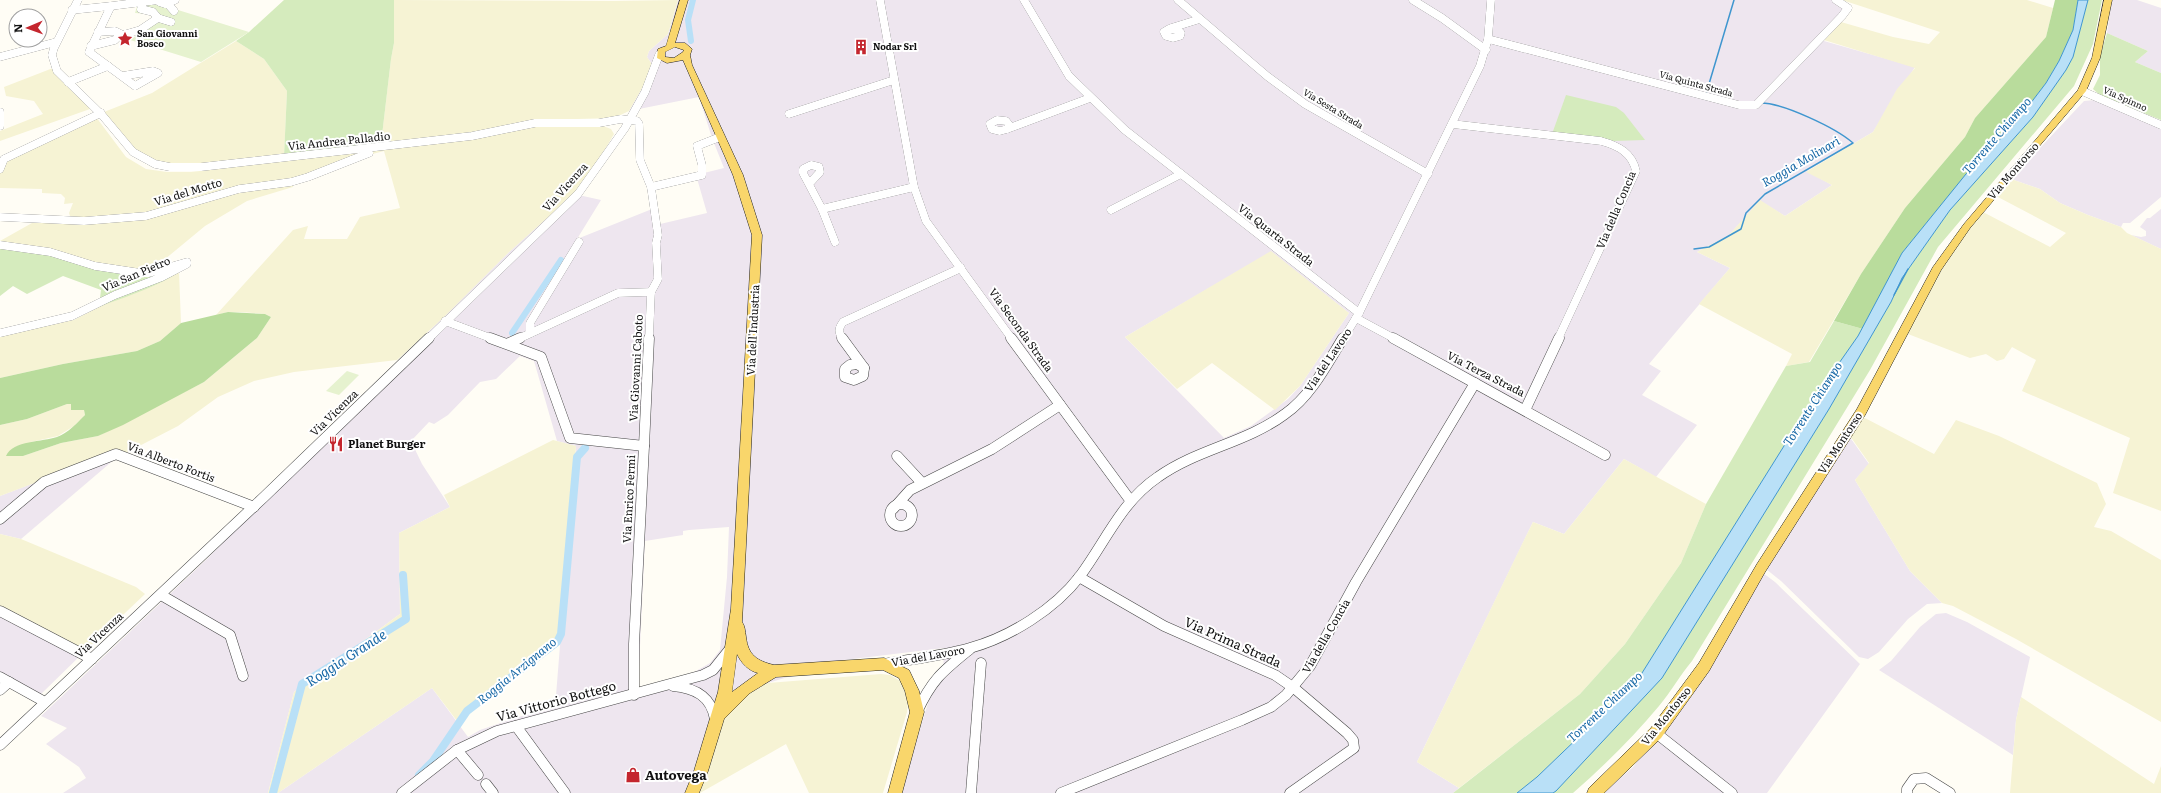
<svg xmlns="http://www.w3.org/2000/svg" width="2161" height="793" font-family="Literata,serif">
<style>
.industrial{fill:#eee6ef;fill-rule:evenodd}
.farmland{fill:#f6f3d4}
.green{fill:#d5ebbd}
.forest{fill:#b9dc9c}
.pitch{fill:#e6f2cf}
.water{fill:#b9e0f7;stroke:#3f96cf}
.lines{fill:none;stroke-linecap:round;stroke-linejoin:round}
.stream{stroke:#3f96cf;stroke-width:1.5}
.canal-far1{stroke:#b9e0f7;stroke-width:6}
.canal{stroke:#b9e0f7;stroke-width:8}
.minor-far1-casing{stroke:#444;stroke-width:8}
.minor-casing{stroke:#444;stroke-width:11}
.major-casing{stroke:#222;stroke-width:1}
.minor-far1{stroke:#fff;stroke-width:8}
.minor{stroke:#fff;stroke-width:10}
.major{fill:#f9d66b;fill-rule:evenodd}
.labels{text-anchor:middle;stroke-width:4;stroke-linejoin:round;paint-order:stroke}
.far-poi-label{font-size:9px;font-weight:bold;fill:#111;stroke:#fff;text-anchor:start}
.far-street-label{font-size:9px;fill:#111;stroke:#fff}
.street-label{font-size:11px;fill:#111;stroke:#fff}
.poi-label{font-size:11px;font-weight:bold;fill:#111;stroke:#fff;text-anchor:start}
.water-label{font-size:12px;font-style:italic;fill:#1768a6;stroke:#fff}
.near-street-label{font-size:13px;fill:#111;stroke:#fff}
.near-poi-label{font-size:13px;font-weight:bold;fill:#111;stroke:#fff;text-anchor:start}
.near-water-label{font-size:14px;font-style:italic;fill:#1768a6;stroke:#fff}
</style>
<rect width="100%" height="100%" fill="#fffdf5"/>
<g class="industrial">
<path d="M678,0H1832L1843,8V10L1817,39L1915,67L1873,132L1807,171L1832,185L1785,216L1760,201L1729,235L1697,252L1730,268L1649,364L1661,371L1642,395L1697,425L1656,477L1624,459L1564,534L1533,522L1417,762L1459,788L1453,793H900L929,700L943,675L944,648L844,660L768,683L750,690L715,724L700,793H278L432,688L468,737L480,730L518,717L555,708L576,446L553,440L557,441L534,361L520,356L496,379L480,382L448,415L434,424L429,422L411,441L422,464L450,507L399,533L400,614L294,692L268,793H63L86,778L79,767L46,744L67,728L41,716L208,558L424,336L507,254L566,200L574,194L601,200L577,239L652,209L656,225L707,213L696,175L724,168L712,138L699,97L629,111L654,67L647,57L649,51L668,34ZM1271,252L1349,313L1300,386L1288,399L1251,426L1224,438L1125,337ZM729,527L727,577L720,650L710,663L689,675L638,689L645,541L683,535V531L689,530Z"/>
<polygon points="2112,0 2137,0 2161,8 2161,73 2135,62 2148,51 2107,33"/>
<polygon points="2095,100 2161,126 2161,197 2130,223 2123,223 2121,227 2088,215 2060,203 2040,189 2011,179 2084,101"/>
<polygon points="2161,209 2161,249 2131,235 2141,237 2146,236 2146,231 2140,227 2147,218 2150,218"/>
<polygon points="1849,436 1869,464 1855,480 1910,571 1942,603 1927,604 1908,619 1879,652 1868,659 1859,657 1781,581 1766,569"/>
<polygon points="116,458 21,539 0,534 0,496 60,473"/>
<polygon points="1763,573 1775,582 1860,664 1767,793 1603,793 1633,767 1653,742"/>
<polygon points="0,608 73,645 86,650 40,695 0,685"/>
<polygon points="1946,613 1967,622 2030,657 2016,720 2013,755 1879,670 1891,661 1920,627 1936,614"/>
</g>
<g class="farmland">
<polygon points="394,0 613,1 678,0 668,34 649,51 647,57 654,67 629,111 614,118 577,119 381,144 391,59 394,43"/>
<polygon points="1842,0 2027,0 2053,8 2046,37 1975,118 1965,137 1905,208 1861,274 1809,362 1786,366 1792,354 1699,304 1730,268 1697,252 1729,235 1760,200 1785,216 1832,185 1806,172 1873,132 1897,89 1915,68 1824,40 1841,22 1893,37 1929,44 1940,32"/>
<polygon points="236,41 264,59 287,91 284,156 173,167 134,153 104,112 152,93"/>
<polygon points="53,68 90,109 0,141 0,131 43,114 34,101 6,96 4,87"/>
<polygon points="96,117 126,157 146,169 167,172 191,172 227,168 536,127 603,126 611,129 614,134 597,163 574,194 507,254 444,317 397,360 294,372 254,381 218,397 178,426 116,458 53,476 0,496 0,425 27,419 67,404 71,404 72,410 84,410 85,415 74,426 58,436 31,442 23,456 61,443 98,436 204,382 257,338 271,317 265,314 240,312 228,312 216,315 293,230 308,226 304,239 347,239 360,217 400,208 384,151 361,157 293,183 293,187 247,201 205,226 147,274 0,241 32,223 72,222 69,213 73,203 64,204 65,198 61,194 42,193 42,189 0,188 0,165 2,162"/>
<polygon points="2011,179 2040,189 2060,203 2088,215 2121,227 2127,233 2161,249 2161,511 2113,493 2130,438 2022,391 2036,360 2012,347 2004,359 1997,361 1986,354 1970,358 1908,334 1863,414 1863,417 1934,454 1956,420 1999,436 2097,483 2106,504 2094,527 2111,531 2161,560 2161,722 2016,639 1953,606 1942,603 1910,571 1855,480 1869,463 1850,436 1950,252 1983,212 2050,247 2066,233 1996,196"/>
<polygon points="1271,251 1349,313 1300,386 1275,410 1212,363 1177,389 1125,337"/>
<polygon points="179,272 181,323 160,341 137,351 63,364 0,378 0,335 74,320 99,307"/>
<polygon points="553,440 576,446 561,641 553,641 457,721 432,688 278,793 268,793 294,692 400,614 399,533 450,507 444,495"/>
<polygon points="1624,459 1706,504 1681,563 1625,644 1580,694 1459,788 1417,762 1524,540 1533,522 1564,534"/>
<polygon points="0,534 21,539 136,587 145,594 86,650 73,645 0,608"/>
<polygon points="881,674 890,675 902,682 908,699 907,712 883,793 809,793 786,744 700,793 715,724 750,690 768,683"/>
<polygon points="2021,697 2154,784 2161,766 2161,793 2010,793 2016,720"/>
</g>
<g class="green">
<polygon points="284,0 394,0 394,43 391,59 381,144 284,156 287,91 264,59 236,41 249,32"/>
<path d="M2088,0H2102L2093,44L2074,86L1938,247L1870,370L1692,661C1680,675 1671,692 1659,706C1633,737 1604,766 1573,793H1553L1662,678L1829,409L1891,302L1902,278L1950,210L2033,117L2066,70L2073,57Z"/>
<polygon points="2107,33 2148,51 2135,62 2161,73 2161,120 2101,96 2093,89 2100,75 2100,56"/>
<polygon points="1566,95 1616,107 1624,113 1645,140 1613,141 1552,134"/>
<path d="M0,247L28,249L137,274L185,266C171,283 121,298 99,307L101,290L63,276L27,294L13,286L0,296Z"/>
<polygon points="1834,321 1863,329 1809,406 1637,681 1537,777 1517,793 1453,793 1580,694 1625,644 1681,563 1706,504 1786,366 1810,362"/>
</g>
<g class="forest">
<polygon points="2055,0 2078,0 2073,30 2059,61 2046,83 2014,125 1947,198 1902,253 1863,329 1834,321 1861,274 1905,208 1965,137 1975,118 2046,37"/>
<path d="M228,312L265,314L271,317L257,338L204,382L123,425L98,436L61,443L23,456H6C13,440 43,442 57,437C68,433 77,423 85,415L84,410H71V404H67L27,419L0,425V378L63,364L137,351L160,341L181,323Z"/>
</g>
<g class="pitch">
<path d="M138,3C152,3 161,3 173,11L178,10L249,32L201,62L127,39L126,32L133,31L154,18L149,14L135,13Z"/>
<polygon points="347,371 359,375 339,395 326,391"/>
</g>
<polygon class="water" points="2078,0 2088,0 2073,57 2066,70 2033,117 1950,210 1902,278 1891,302 1829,409 1662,678 1556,791 1553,793 1517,793 1537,777 1637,681 1809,406 1858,336 1902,253 1966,174 2014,125 2046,83 2059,61 2073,30"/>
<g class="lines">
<g class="stream">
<polyline points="1706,94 1734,0"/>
<path d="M1694,249L1709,247L1741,229L1746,213L1765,194L1853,143C1836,128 1783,103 1761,103"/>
<polyline points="1894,295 1908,269"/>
</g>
<g class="canal-far1">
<polyline points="691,41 688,20 693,0"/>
<polyline points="512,333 561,260"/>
</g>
<g class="canal">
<polyline points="419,775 433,761 467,711 557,642 561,634 577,457 585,448"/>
<polyline points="273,793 302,684 406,619 403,575"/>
</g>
<g class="minor-far1-casing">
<g id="minor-far1">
<polyline points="78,0 54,48 52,55 57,71 102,115 133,152 155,164 170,167 201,167 472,136 535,123 599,123 621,119 637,121 639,124 640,160 651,187 658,235 656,243 658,279 651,292 649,339"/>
<polyline points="159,0 159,2 165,4 175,0"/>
<polyline points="880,0 914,187 926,221 1012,339"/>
<polyline points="1024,0 1069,76 1125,130 1359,313"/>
<polyline points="1178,0 1267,76 1305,104 1428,174"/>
<polyline points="1413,0 1442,18 1486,50"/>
<polyline points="167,3 174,11"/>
<polyline points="111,6 159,0"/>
<polyline points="72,10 111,6 89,52 135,86 158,73 153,71 122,76"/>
<polyline points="158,18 171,22"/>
<polyline points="1171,28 1200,19"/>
<polygon points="1169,29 1178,30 1181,33 1180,36 1173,38 1166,36 1164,32"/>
<polyline points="119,36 140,30 158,18 153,12 141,9 143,1"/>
<polyline points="1488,39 1739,105 1756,105 1842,16 1848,8 1836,0"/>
<polyline points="91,46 115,40 121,34 115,31 98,32"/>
<polyline points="0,57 56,42"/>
<polyline points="68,82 108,66"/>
<polyline points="2082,91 2161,125"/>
<polyline points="0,112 0,126"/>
<polyline points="789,114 894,80"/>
<polygon points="997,120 1006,121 1009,125 1007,129 1000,131 992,129 990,124"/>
<path d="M1452,124L1601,141C1619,146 1632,153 1636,171L1558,339"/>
<polyline points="1007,129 1090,98"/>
<polyline points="0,169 4,159 101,113"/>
<polyline points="809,184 820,172 819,167 811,165 803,169 803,173 822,209 914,187"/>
<polyline points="651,187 702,175 702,165 697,146 720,137"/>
<polyline points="822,209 835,242"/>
<polyline points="1111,210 1181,174"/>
<polyline points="0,217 84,221 146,216 239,189 291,182 308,177 369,153"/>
<polyline points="0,245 50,252 95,266 141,273 149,273 187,262 187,264 162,277 115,295 72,316 0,333"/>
<polyline points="1356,318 1395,339"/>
<polyline points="445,321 493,339"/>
<polyline points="530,333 530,323 579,242"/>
<polyline points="428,339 578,194 625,128 645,92 659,55"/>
<polyline points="518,339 618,293 651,292"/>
<path d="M843,339C838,332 838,329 843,322L961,268"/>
<polyline points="1343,339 1359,313 1480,66 1488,39 1491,0"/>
</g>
</g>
<g class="minor-casing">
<g id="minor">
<polyline points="490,338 541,357 570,438 644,446 634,644 634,695"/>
<polyline points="842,338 864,368"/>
<polyline points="1011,338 1130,500"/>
<polyline points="1393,338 1605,455"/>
<polyline points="509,343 520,338"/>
<polygon points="857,364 864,368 863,376 854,380 845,377 845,369 850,365"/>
<polyline points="1526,408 1559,338"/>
<polyline points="644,446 649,338"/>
<polyline points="897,456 922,483"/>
<circle cx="901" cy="515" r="11"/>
<polyline points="893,509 910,490 992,449 1060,405"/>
<polyline points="0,519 44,482 116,454 254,507"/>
<polyline points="1079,577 1164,626 1275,675 1294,688 1347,733 1353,740 1354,748 1290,793"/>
<polyline points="161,595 230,635 243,676"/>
<polyline points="0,611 92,659"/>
<path d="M884,664C912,659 942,656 970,648C1010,637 1055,609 1080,576C1106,541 1121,502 1158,477C1197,449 1246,443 1285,414C1311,396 1327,364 1343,338"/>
<polyline points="0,677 45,702"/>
<path d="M673,686C695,688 711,696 715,719"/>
<polyline points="0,690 9,682"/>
<path d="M917,712C932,679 943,671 970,649"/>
<polyline points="516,726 565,793"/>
<polyline points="1656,733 1732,793"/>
<polyline points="0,745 265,496 429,338"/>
<polyline points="457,750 478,775"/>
<polyline points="486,784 493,793"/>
<polyline points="402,793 457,750 497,731 703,675 713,670 729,650"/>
<polyline points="971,793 981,663"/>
<polyline points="1061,793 1242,720 1271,707 1286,695 1310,666 1356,582 1475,383"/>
<polyline points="1907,793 1907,789 1914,779 1926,778 1950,793"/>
</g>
</g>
<g class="major-casing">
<g id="major">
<path d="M680,0H688L675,43H685L692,49L690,55L692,65L743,175L762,235L742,622C745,626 745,631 746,637C748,655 757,661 774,665L884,658L909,670L919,691L924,712L902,793H888L910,712L905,691L899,678L883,670L776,677L750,693L724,719L708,771L699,793H685L694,771L718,692L731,609L752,235L733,175L683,60L667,63L657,58L658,49L666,46ZM675,47L684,50L683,52L674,58L665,57V52ZM737,654C741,663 749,671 758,673L732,692Z"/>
<polygon points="2104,0 2112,0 2100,58 2086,91 1970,228 1941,270 1865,415 1765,572 1709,671 1661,738 1604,793 1587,793 1589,788 1651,728 1699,663 1757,564 1857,409 1933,267 1964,224 2078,90 2092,58"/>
</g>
</g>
<use href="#minor-far1" class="minor-far1"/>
<use href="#minor" class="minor"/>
<use href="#major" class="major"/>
</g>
<defs>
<g id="sight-bare" transform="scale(1.2)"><path d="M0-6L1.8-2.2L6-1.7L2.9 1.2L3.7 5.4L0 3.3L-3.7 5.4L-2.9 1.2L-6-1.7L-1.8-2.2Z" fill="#c4262e" stroke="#fff" stroke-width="2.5" paint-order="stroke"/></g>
<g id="building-bare" transform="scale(1.2)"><path d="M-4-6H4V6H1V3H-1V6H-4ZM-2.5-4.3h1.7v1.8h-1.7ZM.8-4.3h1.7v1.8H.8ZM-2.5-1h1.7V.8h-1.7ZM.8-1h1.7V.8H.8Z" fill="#c4262e" stroke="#fff" stroke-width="2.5" paint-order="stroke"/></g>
<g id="restaurant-bare" transform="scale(1.2)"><path d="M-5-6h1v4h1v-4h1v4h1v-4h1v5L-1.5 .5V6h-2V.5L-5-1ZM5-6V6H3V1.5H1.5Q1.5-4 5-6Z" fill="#c4262e" stroke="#fff" stroke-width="2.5" paint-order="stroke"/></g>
<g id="shop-bare" transform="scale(1.2)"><path d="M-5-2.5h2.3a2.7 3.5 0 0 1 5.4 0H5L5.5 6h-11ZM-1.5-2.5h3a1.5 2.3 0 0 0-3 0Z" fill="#c4262e" stroke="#fff" stroke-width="2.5" paint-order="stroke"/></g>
</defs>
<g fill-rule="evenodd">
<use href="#sight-bare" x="125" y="39"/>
<use href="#building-bare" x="861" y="47"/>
<use href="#restaurant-bare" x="336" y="444"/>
<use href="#shop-bare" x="633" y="775"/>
</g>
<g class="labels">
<g class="far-poi-label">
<text x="137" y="37">San Giovanni<tspan x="137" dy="10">Bosco</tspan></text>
<text x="873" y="50">Nodar Srl</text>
</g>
<g class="far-street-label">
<text transform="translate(1696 84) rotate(15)" y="3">Via Quinta Strada</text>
<text transform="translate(2125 99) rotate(24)" y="3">Via Spinno</text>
<text transform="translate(1333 109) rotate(31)" y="3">Via Sesta Strada</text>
</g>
<g class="street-label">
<text transform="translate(339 141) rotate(-6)" y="4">Via Andrea Palladio</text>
<text transform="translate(2013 171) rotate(-49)" y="4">Via Montorso</text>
<text transform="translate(565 187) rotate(-48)" y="4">Via Vicenza</text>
<text transform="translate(188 192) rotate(-17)" y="4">Via del Motto</text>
<text transform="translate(1616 210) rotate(-67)" y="4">Via della Concia</text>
<text transform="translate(1276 235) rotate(38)" y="4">Via Quarta Strada</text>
<text transform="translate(136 274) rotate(-23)" y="4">Via San Pietro</text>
<text transform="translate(753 330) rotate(-87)" y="4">Via dell'Industria</text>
<text transform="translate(1021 330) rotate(54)" y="4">Via Seconda Strada</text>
<text transform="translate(1328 360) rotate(-56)" y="4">Via del Lavoro</text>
<text transform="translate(636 368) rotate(-87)" y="4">Via Giovanni Caboto</text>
<text transform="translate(1486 374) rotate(27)" y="4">Via Terza Strada</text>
<text transform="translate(334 413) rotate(-44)" y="4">Via Vicenza</text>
<text transform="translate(1840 443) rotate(-57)" y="4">Via Montorso</text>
<text transform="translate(171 462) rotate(21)" y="4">Via Alberto Fortis</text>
<text transform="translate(629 499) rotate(-87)" y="4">Via Enrico Fermi</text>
<text transform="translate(99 635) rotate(-43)" y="4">Via Vicenza</text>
<text transform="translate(1326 636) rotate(-60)" y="4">Via della Concia</text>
<text transform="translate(928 656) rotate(-10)" y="4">Via del Lavoro</text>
<text transform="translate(1666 716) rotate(-51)" y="4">Via Montorso</text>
</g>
<g class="poi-label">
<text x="348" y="448">Planet Burger</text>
</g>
<g class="water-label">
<text transform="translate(1997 136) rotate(-49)" y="4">Torrente Chiampo</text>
<text transform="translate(1801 162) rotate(-30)" y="4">Roggia Molinari</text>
<text transform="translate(1813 404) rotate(-57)" y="4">Torrente Chiampo</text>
<text transform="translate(517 671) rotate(-39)" y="4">Roggia Arzignano</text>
<text transform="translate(1605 707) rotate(-43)" y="4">Torrente Chiampo</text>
</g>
<g class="near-street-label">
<text transform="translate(1233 642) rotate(24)" y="5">Via Prima Strada</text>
<text transform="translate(556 701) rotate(-15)" y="5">Via Vittorio Bottego</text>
</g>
<g class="near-poi-label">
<text x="645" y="780">Autovega</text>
</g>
<g class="near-water-label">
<text transform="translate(346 658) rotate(-33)" y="5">Roggia Grande</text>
</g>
</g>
<g transform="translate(28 28) rotate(268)"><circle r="19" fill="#ffffff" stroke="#a0a0a0"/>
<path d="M0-3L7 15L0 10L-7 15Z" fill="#c4262e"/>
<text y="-6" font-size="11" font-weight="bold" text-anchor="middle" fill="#111111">N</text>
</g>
</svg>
